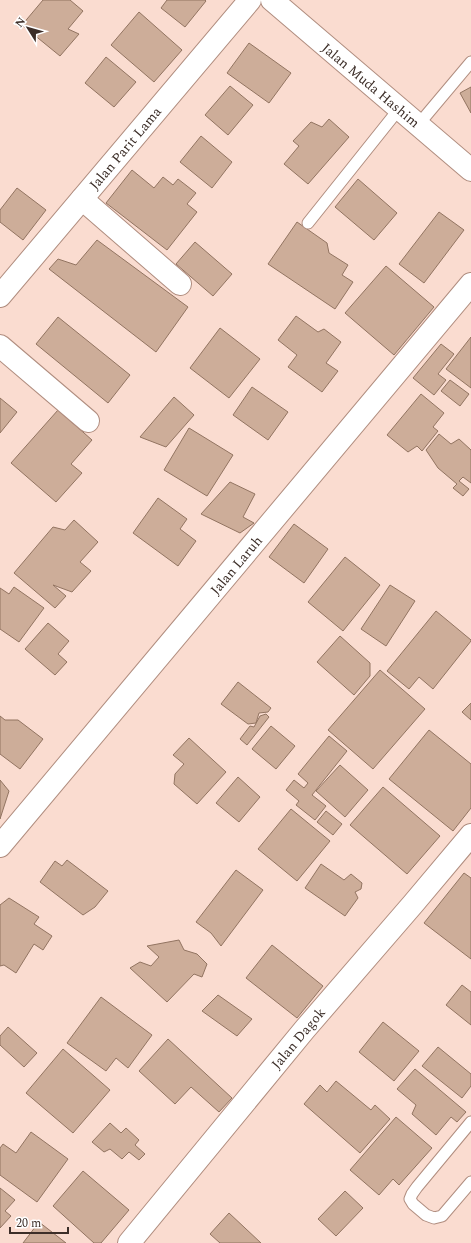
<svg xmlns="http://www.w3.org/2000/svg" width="471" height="1243" font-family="Spectral,serif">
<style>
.building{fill:#cdad99;stroke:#927461}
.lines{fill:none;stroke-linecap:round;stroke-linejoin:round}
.service-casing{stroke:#b08d7f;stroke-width:13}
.minor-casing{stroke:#b08d7f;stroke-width:24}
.tertiary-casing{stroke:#b08d7f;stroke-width:24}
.service{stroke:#fff;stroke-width:11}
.minor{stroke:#fff;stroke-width:22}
.tertiary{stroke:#fff;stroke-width:22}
.labels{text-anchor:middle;stroke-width:3;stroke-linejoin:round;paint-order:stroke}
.street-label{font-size:14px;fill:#3c2e28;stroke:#fff}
</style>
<rect width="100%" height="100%" fill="#fadcd0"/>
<g class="building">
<polygon points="43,0 70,0 83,11 68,29 79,34 60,56 22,25"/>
<polygon points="167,0 205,0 206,1 185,27 161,8"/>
<polygon points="139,12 182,50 154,82 111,45"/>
<polygon points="249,43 291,73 269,103 227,73"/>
<polygon points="106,57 136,82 114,107 85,83"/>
<polygon points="230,86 253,105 228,135 205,115"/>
<polygon points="471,87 471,113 460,93"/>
<polygon points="329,119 349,137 308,184 284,164 299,146 293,141 311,122 322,127"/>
<polygon points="201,136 232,162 212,188 180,162"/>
<polygon points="132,170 154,188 163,177 173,185 178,179 196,193 187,204 197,212 167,250 106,203"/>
<polygon points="358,179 397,213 374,240 335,207"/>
<polygon points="17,188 46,210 23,240 0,222 0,210"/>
<polygon points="439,212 464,230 424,283 399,264"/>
<polygon points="297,222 327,243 329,253 348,265 342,275 353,282 335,309 268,264"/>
<polygon points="97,240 188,307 156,352 49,269 58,259 76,265"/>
<polygon points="195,242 232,274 213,296 176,264"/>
<polygon points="386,266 434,307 394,355 345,313"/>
<polygon points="296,316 318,332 324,329 341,342 326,363 338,371 322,392 288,367 297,355 278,340"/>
<polygon points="58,317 130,375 108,403 36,344"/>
<polygon points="220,328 260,359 229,398 190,368"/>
<polygon points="471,337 471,388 446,369"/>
<polygon points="441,344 454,354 438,374 446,380 434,395 413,378"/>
<polygon points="450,380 469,394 460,406 441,391"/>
<polygon points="252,387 288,412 268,440 233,415"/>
<polygon points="421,394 444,413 433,427 438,431 422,451 417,446 408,452 387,435"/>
<polygon points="174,397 194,415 166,447 140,437"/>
<polygon points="0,398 17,412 0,433"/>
<polygon points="58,410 92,440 71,464 82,473 56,502 11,463"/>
<polygon points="189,428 233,455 207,496 164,470"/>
<polygon points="439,434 451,444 459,439 471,450 471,483 463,477 459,481 469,489 463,496 453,488 457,484 438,468 426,450"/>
<polygon points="230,482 255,494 243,517 254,523 240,533 201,514"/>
<polygon points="158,498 187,519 180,529 196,541 178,566 133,533"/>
<polygon points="74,520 98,542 80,562 91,571 72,592 53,585 66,596 55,608 14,573 53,527 65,530"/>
<polygon points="294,524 328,549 304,583 269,557"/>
<polygon points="345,557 380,585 343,631 308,602"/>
<polygon points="390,585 415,601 386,646 361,629"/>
<polygon points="14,587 44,608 19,642 0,629 0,588 9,594"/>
<polygon points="436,611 471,640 471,641 433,689 419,677 409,689 387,671"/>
<polygon points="48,623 69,641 58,654 67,662 55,675 25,649"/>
<polygon points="340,636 370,663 370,676 354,695 317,662"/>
<polygon points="380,670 425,709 373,769 328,730"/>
<polygon points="238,682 271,708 268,712 259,713 256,723 248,724 221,704"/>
<polygon points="471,703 471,720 462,712"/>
<polygon points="266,714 269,717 247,745 240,739 250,726 254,727 260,716"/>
<polygon points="0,716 5,720 18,720 43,739 20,769 0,754"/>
<polygon points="271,726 295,746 276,769 252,749"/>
<polygon points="429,730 471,764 471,808 453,831 389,779"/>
<polygon points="329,736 347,751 312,795 326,806 315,820 296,805 299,801 286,790 294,780 304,788 308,783 298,774"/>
<polygon points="189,738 226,772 197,804 174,784 175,774 184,764 173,755"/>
<polygon points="340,765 368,790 345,817 316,791"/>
<polygon points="238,777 260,797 239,822 216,803"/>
<polygon points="0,780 9,791 0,819"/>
<polygon points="383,787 440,836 407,874 350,825"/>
<polygon points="291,809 330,841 297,881 258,849"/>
<polygon points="326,811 342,824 333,835 317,822"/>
<polygon points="67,860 108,891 95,907 83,915 40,882 55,861 62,866"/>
<polygon points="321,864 344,880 351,874 362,883 361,889 355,892 358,898 345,916 305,888"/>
<polygon points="236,870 263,890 221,946 211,933 196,922"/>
<polygon points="464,873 471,878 471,959 424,923"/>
<polygon points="9,898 39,917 34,924 52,936 43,950 34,944 16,973 4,965 0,966 0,905"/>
<polygon points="179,940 184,950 197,954 207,964 202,977 194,974 167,1002 130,968 140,962 151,966 159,957 147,946"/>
<polygon points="272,945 323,986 297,1018 246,978"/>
<polygon points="462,985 471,992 471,1025 446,1005"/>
<polygon points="218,995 252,1019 237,1036 202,1011"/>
<polygon points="101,997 152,1035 128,1068 116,1058 106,1071 67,1043"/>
<polygon points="383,1022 419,1051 394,1081 359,1052"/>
<polygon points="8,1027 37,1053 24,1067 0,1045 0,1036"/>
<polygon points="168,1039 232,1098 219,1112 191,1087 175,1104 139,1071"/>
<polygon points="438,1047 471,1074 471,1086 462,1098 422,1066"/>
<polygon points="63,1049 110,1090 73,1133 26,1093"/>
<polygon points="415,1069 466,1112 457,1122 451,1117 436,1135 412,1114 416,1105 397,1089"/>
<polygon points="336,1081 371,1110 375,1105 390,1119 360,1153 304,1104 320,1085 327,1092"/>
<polygon points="396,1117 432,1148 399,1185 393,1179 379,1195 350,1170"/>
<polygon points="110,1123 121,1133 126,1128 139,1140 135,1145 145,1154 139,1160 129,1152 122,1159 110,1149 104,1152 92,1142"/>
<polygon points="31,1132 68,1159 37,1202 0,1175 0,1148 3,1144 16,1153"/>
<polygon points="83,1171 129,1210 101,1243 94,1243 53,1206"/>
<polygon points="0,1188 15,1200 5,1211 11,1216 0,1228"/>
<polygon points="345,1191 363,1208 336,1236 318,1219"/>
<polygon points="229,1213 261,1243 220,1243 210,1234"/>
<polygon points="39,1222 66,1243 23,1243"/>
</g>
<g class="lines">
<g class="service-casing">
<g id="service">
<polyline points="418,125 471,62"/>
<polyline points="308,223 399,109"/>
<polyline points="471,1122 417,1187 412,1194 410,1199 413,1204 426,1215 434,1218 442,1216 471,1182"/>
</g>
</g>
<g class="minor-casing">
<g id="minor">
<polyline points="82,199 180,284"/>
<polyline points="0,296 250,0"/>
<polyline points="0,346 88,421"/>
<polyline points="0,846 471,284"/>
<polyline points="129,1243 305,1029 413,904 471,835"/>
</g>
</g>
<g class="tertiary-casing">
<polyline id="tertiary" points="272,0 471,170"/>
</g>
<use href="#service" class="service"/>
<use href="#minor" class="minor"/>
<use href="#tertiary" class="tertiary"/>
</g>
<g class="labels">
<g class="street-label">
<text transform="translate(371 85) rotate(40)" y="5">Jalan Muda Hashim</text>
<text transform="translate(125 148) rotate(-50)" y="5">Jalan Parit Lama</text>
<text transform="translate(236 565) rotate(-50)" y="5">Jalan Laruh</text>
<text transform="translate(298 1038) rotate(-50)" y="5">Jalan Dagok</text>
</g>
</g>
<g transform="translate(28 28) rotate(307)" stroke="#ffffff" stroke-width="3" paint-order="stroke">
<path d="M0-3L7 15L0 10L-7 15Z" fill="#3c2e28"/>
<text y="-6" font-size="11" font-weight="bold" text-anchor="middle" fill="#3c2e28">N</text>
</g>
<path d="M10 1227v6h58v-6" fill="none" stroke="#3c2e28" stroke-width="2"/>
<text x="16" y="1227" font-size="12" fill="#3c2e28" stroke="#ffffff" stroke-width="3" paint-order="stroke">20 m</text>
</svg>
